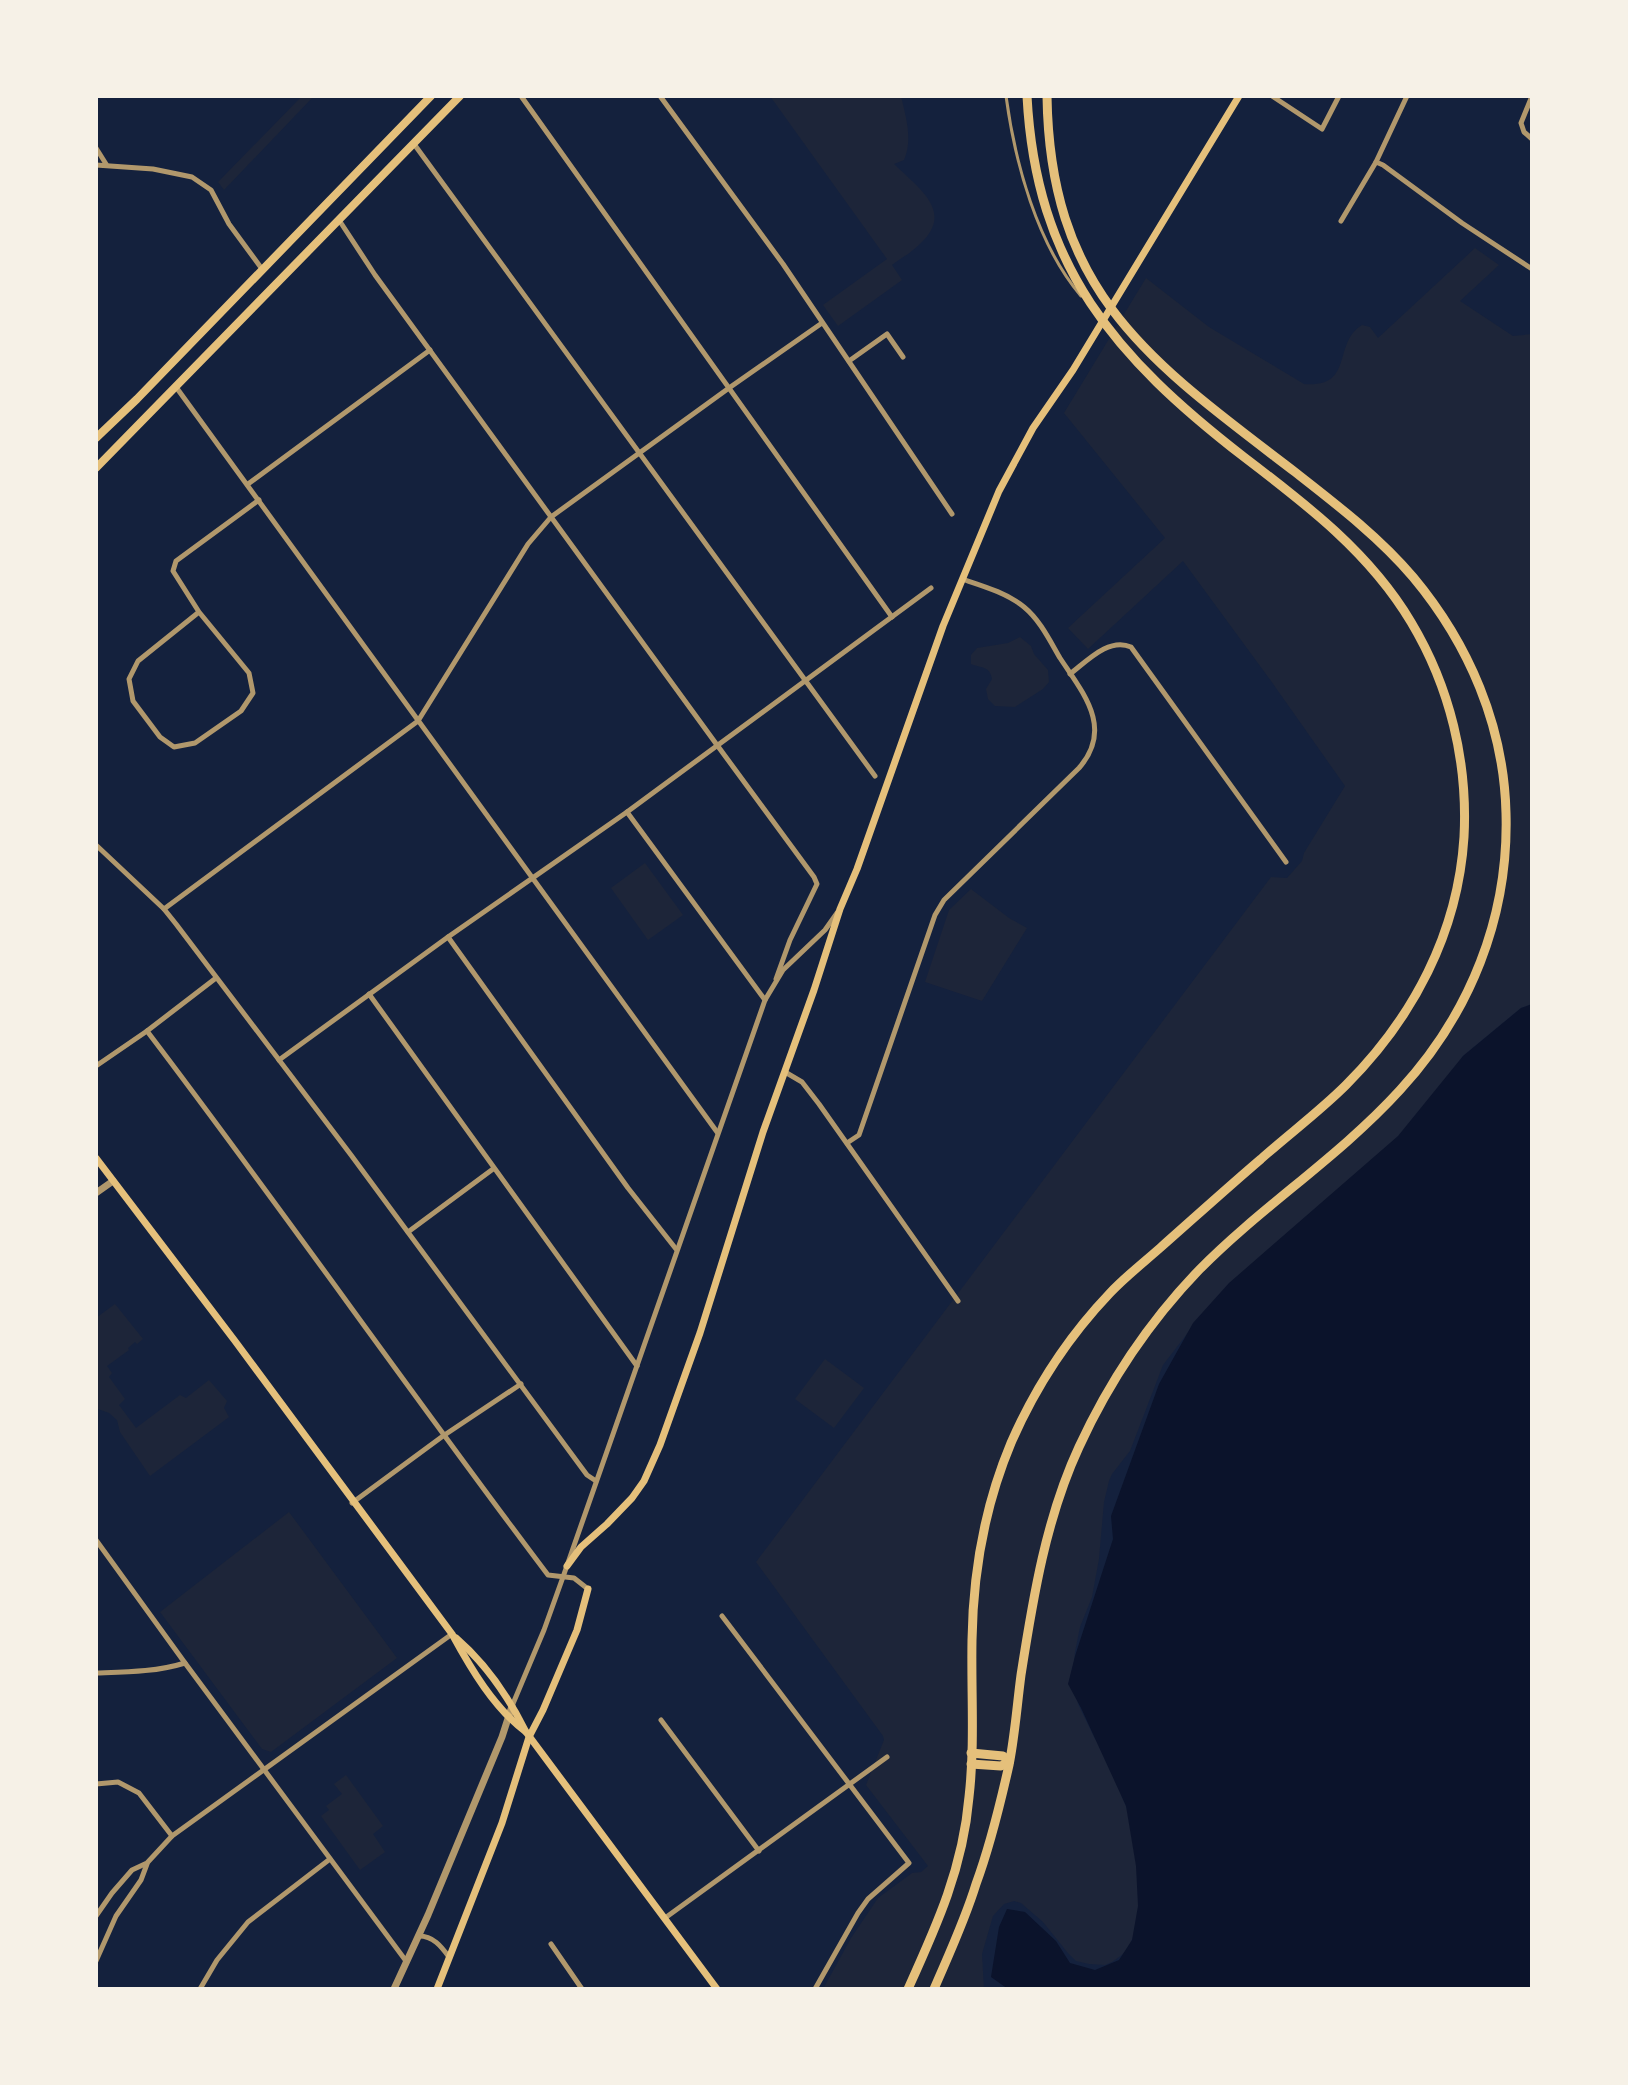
<svg xmlns="http://www.w3.org/2000/svg" width="1628" height="2085" font-family="'Open Sans',sans-serif">
<style>
.green{fill:#1d2539}
.water{fill:#0b132b}
.lines{fill:none;stroke-linecap:round;stroke-linejoin:round}
.service{stroke:#b1986c;stroke-width:3}
.minor{stroke:#b1986c;stroke-width:5}
.tertiary{stroke:#b1986c;stroke-width:7}
.secondary{stroke:#e5c07b;stroke-width:7}
.primary{stroke:#e5c07b;stroke-width:8}
.trunk{stroke:#e5c07b;stroke-width:9}
</style>
<rect width="100%" height="100%" fill="#14213d"/>
<g class="green">
<polygon points="302,96 314,96 224,190 218,182"/>
<path d="M770,96H901C906,117 913,140 904,160L894,164C923,192 958,215 913,250C906,256 898,260 892,265L902,280L838,326L823,305L887,259Z"/>
<path d="M1475,248L1499,265L1460,301L1513,336L1532,334V1004L1521,1008L1463,1056L1448,1079L1409,1129L1203,1313L1163,1365L1130,1451L1112,1474L1109,1481L1104,1502L1099,1559L1092,1597L1080,1627L1075,1652L1073,1673L1078,1704L1095,1739L1104,1749L1138,1838L1139,1925L1126,1952L1112,1962L1105,1965L1089,1964L1076,1961L1067,1952L1043,1922L1021,1903L1014,1901L1004,1904L993,1916L982,1954L984,1989H823L851,1938L878,1898L912,1873L921,1872L928,1866L866,1785L884,1740L883,1736L756,1562L1271,877L1287,878L1302,861L1304,853L1345,786L1271,681L1183,561L1088,649L1068,628L1165,538L1064,413L1146,278L1209,327L1304,384C1355,388 1332,343 1362,325L1370,327L1378,338Z"/>
<path d="M1020,637L1031,646L1034,654L1048,670L1049,682L1043,689L1015,707L995,706L988,699L986,689L992,679C990,666 981,668 971,664V655L977,648L1008,643Z"/>
<polygon points="645,863 683,915 648,940 611,888"/>
<polygon points="971,889 1009,918 1027,928 982,1001 925,982 949,910"/>
<polygon points="115,1304 143,1339 137,1344 135,1342 128,1348 129,1350 107,1366 112,1373 109,1377 125,1399 119,1405 136,1428 180,1395 186,1398 209,1380 227,1401 224,1408 229,1417 150,1476 120,1432 117,1420 109,1413 98,1409 96,1407 96,1318"/>
<polygon points="825,1359 864,1388 834,1428 795,1399"/>
<polygon points="289,1512 397,1658 271,1752 262,1749 160,1612"/>
<polygon points="346,1775 383,1826 373,1834 385,1852 360,1870 321,1816 329,1810 326,1806 342,1794 334,1784"/>
</g>
<polygon class="water" points="1532,1004 1532,1989 1008,1989 991,1977 999,1927 1007,1909 1025,1912 1056,1941 1070,1963 1095,1970 1119,1960 1132,1940 1138,1906 1136,1866 1126,1806 1081,1708 1068,1684 1075,1656 1113,1539 1111,1516 1159,1384 1193,1323 1229,1283 1398,1136 1463,1056 1521,1008"/>
<g class="lines">
<path class="service" d="M1006,96C1015,163 1037,244 1081,296"/>
<g class="minor">
<polyline points="521,96 892,617"/>
<polyline points="660,96 783,264 952,514"/>
<polyline points="1272,96 1322,129 1339,96"/>
<polyline points="1532,96 1521,123 1524,132 1532,139"/>
<polyline points="414,144 875,776"/>
<polyline points="96,148 106,164"/>
<polyline points="1376,162 1383,165 1462,223 1532,269"/>
<polyline points="96,165 153,169 192,177 211,190 229,224 262,269"/>
<polyline points="339,220 375,275 717,745 814,877 817,884 790,940 776,979"/>
<polyline points="1341,221 1376,162 1407,96"/>
<polyline points="849,361 887,334 903,357"/>
<path d="M176,387C357,635 535,885 717,1132"/>
<polyline points="248,484 430,350"/>
<polyline points="199,612 138,661 129,679 133,701 160,737 174,747 195,743 241,711 253,693 249,673 199,612 173,571 176,561 259,500"/>
<path d="M1070,674C1087,661 1109,637 1131,647L1286,862"/>
<polyline points="627,812 765,1000"/>
<polyline points="96,845 164,909 176,924 351,1155 587,1475 596,1481"/>
<polyline points="164,909 418,721 528,544 551,517 729,388 822,323"/>
<polyline points="448,937 628,1188 676,1249"/>
<polyline points="369,994 637,1366"/>
<path d="M147,1031C283,1210 412,1395 548,1575L574,1578L588,1589"/>
<polyline points="279,1060 448,937 627,812 931,588"/>
<polyline points="96,1066 147,1031 216,978"/>
<polyline points="785,1072 802,1082 819,1104 958,1301"/>
<path d="M847,1143L859,1135L935,915L944,900L1079,768C1114,728 1083,693 1060,658C1050,641 1040,620 1024,607C1007,593 983,586 962,579"/>
<polyline points="408,1232 493,1169"/>
<polyline points="352,1503 443,1436 521,1384"/>
<polyline points="96,1540 185,1663 406,1961"/>
<polyline points="722,1616 909,1863 868,1899 858,1913 815,1989"/>
<path d="M96,1673C126,1672 156,1672 185,1663"/>
<polyline points="512,1706 544,1630 563,1577 765,1000 783,970 825,930 837,913"/>
<polyline points="661,1720 759,1851"/>
<polyline points="96,1784 118,1782 139,1793 172,1836"/>
<polyline points="96,1916 112,1893 132,1870 147,1863 172,1836 452,1634"/>
<polyline points="665,1918 887,1757"/>
<path d="M419,1936C433,1936 441,1946 449,1957"/>
<polyline points="551,1944 582,1989"/>
<polyline points="96,1961 116,1916 141,1880 147,1864"/>
<polyline points="200,1989 217,1960 248,1922 330,1859"/>
</g>
<g class="tertiary">
<polyline points="96,1193 113,1181"/>
<polyline points="394,1989 428,1915 502,1737 512,1706"/>
</g>
<g class="secondary">
<path d="M96,1158L235,1341L452,1634C471,1669 494,1708 526,1732"/>
<polyline points="567,1566 581,1547 607,1524 632,1498 644,1481 660,1445 700,1333 763,1132 814,990 840,909 857,869 943,626 999,491 1033,428 1073,370 1239,96"/>
<path d="M456,1638C485,1663 509,1698 526,1732L717,1989"/>
<polyline points="437,1989 502,1823 529,1737 543,1710 577,1630 588,1589"/>
</g>
<g class="primary">
<polyline points="96,438 137,399 431,96"/>
<polyline points="96,468 460,96"/>
</g>
<g class="trunk">
<polyline points="971,1753 1003,1756 1009,1762"/>
<polyline points="971,1764 1001,1766 1009,1762"/>
<path d="M908,1989C937,1925 963,1868 969,1797C975,1745 971,1692 972,1640C973,1573 985,1505 1011,1443C1035,1388 1069,1336 1110,1293C1125,1277 1143,1263 1160,1248C1194,1218 1227,1188 1261,1159C1289,1134 1320,1111 1346,1085C1413,1018 1458,933 1464,837C1468,762 1450,687 1411,622C1370,553 1307,505 1244,457C1115,357 1036,267 1027,96"/>
<path d="M934,1989C949,1954 965,1920 976,1884C990,1846 1000,1805 1009,1765C1015,1735 1017,1705 1021,1675C1033,1598 1046,1518 1079,1447C1109,1382 1149,1322 1199,1270C1262,1206 1339,1157 1400,1090C1470,1014 1509,917 1506,813C1504,726 1469,644 1413,577C1379,537 1336,504 1295,472C1151,362 1050,295 1047,96"/>
</g>
</g>
<rect width="1628" height="2085" fill="none" stroke="#f6f1e7" stroke-width="196"/>
</svg>
